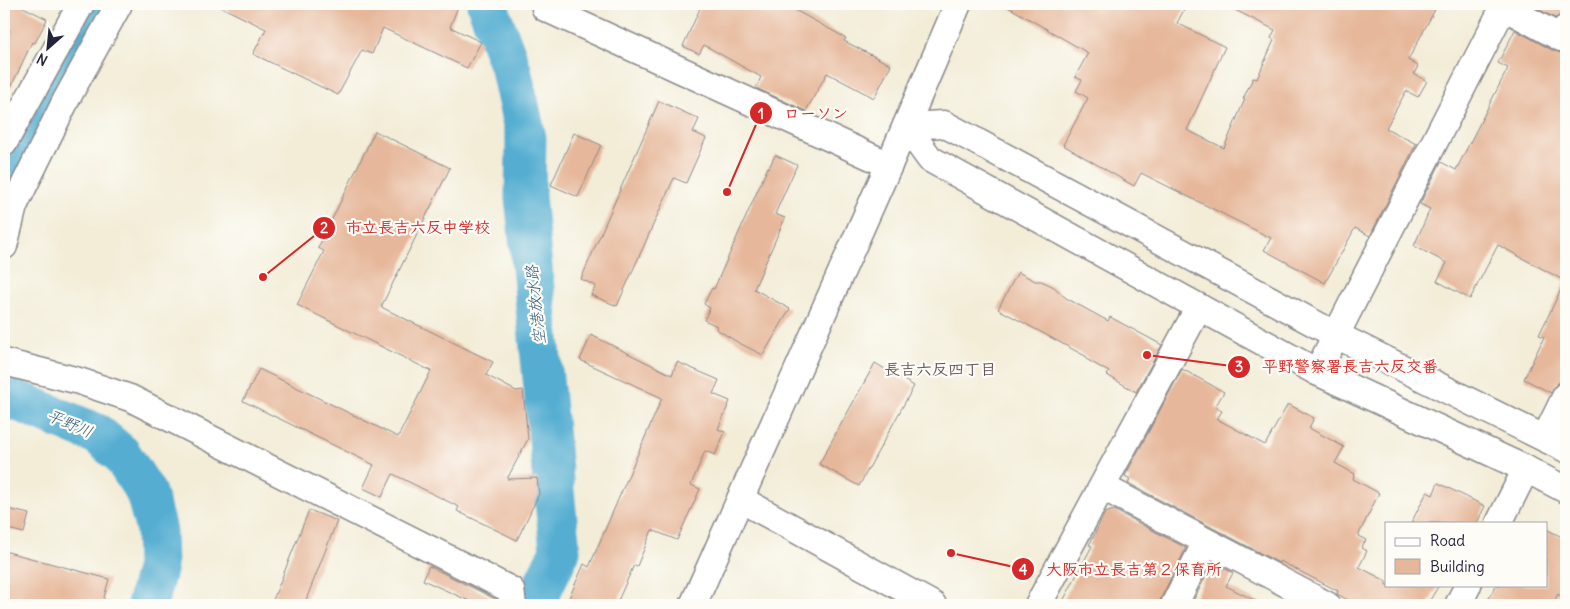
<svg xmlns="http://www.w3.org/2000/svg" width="1570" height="609" font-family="Delius,'Klee One',sans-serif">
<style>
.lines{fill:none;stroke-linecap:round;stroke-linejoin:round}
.river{stroke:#54aed2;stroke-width:41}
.building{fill:#e6b79a}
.minor-casing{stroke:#8a888a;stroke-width:29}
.minor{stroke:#fff;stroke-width:26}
.labels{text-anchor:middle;stroke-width:4.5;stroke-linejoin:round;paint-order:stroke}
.water-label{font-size:16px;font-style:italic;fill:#365a77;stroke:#fdfcf7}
.neighbourhood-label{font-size:16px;font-weight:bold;fill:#67565c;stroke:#fdfcf7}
.leader{fill:none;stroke:#d62828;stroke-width:2}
.callout-dot{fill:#d62828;stroke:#fdfcf7;stroke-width:2}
.mark-label{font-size:15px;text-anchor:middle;font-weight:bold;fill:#fff}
.callout-label{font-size:16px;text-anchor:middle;font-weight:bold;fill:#d62828;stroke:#fdfcf7;stroke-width:4.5;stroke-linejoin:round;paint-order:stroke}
</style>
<rect width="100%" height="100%" fill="#fdfcf7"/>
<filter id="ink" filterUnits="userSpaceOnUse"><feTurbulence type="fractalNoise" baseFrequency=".02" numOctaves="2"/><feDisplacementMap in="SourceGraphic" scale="10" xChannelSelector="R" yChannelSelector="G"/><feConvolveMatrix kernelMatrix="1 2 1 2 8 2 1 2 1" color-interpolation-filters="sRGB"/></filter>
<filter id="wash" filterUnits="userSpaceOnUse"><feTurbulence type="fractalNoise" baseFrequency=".0096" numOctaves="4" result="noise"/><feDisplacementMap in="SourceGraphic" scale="20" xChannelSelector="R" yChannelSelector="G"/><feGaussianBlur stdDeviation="1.12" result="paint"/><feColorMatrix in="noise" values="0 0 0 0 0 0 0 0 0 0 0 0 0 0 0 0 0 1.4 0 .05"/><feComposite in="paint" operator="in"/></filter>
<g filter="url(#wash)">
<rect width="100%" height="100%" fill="#f3edd8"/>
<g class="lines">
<g class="river">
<polyline points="487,4 511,70 526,138 525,196 560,551 534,605"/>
<polyline points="4,192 17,160 102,4"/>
<polyline points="4,395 97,434 121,454 146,493 156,530 157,566 147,605"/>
</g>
</g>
<g id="blocks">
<g class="building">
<polygon points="4,4 17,4 47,19 35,43 32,42 4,102 4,44 10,30 4,27"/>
<polygon points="215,4 459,4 450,27 481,42 467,68 383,28 372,54 362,50 338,95 253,54 266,29"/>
<polygon points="702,4 784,4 846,38 844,41 891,65 874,98 827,73 806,111 756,88 761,77 704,45 699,54 683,46"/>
<polygon points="1003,4 1187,4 1177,23 1225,47 1187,130 1224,148 1245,99 1243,99 1253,78 1257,79 1274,40 1271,38 1275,30 1223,4 1438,4 1408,60 1418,66 1414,74 1427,81 1418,97 1406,91 1386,128 1416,144 1370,236 1355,228 1325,283 1264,250 1271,238 1141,173 1134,186 1063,145 1088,98 1076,91 1082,80 1075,77 1088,53"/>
<polygon points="1529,4 1566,4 1566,10 1564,13 1555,18"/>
<polygon points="1515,30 1554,51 1561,53 1566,52 1566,373 1563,381 1557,383 1551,393 1524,379 1544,337 1539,335 1565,281 1498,245 1470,299 1437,281 1447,263 1414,246 1430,209 1420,204 1441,162 1456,170 1508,68 1498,63"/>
<polygon points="659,101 699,119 693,132 706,138 686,183 674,178 617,306 591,295 596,286 581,279"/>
<polygon points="375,131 450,168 381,307 493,362 486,375 516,391 523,390 528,439 507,479 537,478 539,494 517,540 457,511 459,507 393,474 382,497 363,488 374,465 243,401 259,369 398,437 431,371 297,305 324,251 318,248"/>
<polygon points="574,133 601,145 578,197 551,185"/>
<polygon points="775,155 797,165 775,214 785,218 754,289 790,309 763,355 739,343 716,329 717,326 704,320 710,308 704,304 712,288 714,289 768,167 769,168"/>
<polygon points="1018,272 1035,281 1041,281 1048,284 1054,287 1066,298 1108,321 1110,317 1162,345 1136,392 1107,375 1109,372 1086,359 1087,357 998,309"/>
<polygon points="591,335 672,375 677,362 719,380 713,394 730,401 718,429 725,432 715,455 705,451 691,485 700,489 677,540 652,530 637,566 634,565 616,605 566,605 584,564 589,567 662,398 580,360"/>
<polygon points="875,363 914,386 859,486 819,464"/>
<polygon points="1182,369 1224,392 1215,407 1222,411 1217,419 1265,445 1288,404 1314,418 1309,428 1344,447 1335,463 1355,474 1353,479 1379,493 1358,536 1366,540 1361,548 1367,551 1359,567 1386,581 1386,585 1439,585 1427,605 1357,605 1337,594 1338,591 1280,561 1279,563 1128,483 1130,479 1125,476"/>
<polygon points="1438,483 1485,506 1477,523 1411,523 1427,492 1433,495"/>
<polygon points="4,508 29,514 24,533 4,528"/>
<polygon points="309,510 337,521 304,605 271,605"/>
<polygon points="1114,510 1186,548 1161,598 1159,605 1061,605 1092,546 1089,545 1105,513"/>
<polygon points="1546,529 1566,539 1566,599 1558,594 1552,605 1485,605 1496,585 1546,585"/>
<polygon points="4,551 109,579 102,605 4,605"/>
<polygon points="1213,562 1233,573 1226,586 1264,605 1191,605"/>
<polygon points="429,566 497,600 498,605 478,605 423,580"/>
</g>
</g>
</g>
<g filter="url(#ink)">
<use href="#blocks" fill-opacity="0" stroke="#8a888a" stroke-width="1"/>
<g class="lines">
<g class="minor-casing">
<g id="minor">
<polyline points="1504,7 1561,38 1566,28"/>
<polyline points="545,8 889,165"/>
<polyline points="906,126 930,159 1317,372 1526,469 1566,490"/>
<polyline points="906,126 944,124 1336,335 1566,449"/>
<polyline points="4,143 81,4"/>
<polyline points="4,246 14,206 66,100 119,4"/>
<polyline points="4,362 79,381 130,398 511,590 513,605"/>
<polyline points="1317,372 1505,4"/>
<polyline points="1545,438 1566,395"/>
<polyline points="1103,487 1327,605"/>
<polyline points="740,499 933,605"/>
<polyline points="1499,523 1526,469"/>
<polyline points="693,605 889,165 958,4"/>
<polyline points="1038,605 1199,307"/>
<polyline points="1174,605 1206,542"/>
<polyline points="1458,605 1468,585"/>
</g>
</g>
<use href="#minor" class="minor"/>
</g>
</g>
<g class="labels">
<g class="water-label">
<text transform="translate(535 305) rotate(-96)" y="6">空港放水路</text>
<text transform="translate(70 423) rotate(23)" y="6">平野川</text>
</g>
<g class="neighbourhood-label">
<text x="940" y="375">長吉六反四丁目</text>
</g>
</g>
<path class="leader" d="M727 192L761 113M263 277L324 228M1147 355L1239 367M951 553L1023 569"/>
<g class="callout-dot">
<circle cx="727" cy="192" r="5"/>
<circle cx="263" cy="277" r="5"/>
<circle cx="1147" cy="355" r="5"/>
<circle cx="951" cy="553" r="5"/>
<circle cx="761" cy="113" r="12"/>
<circle cx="324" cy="228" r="12"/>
<circle cx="1239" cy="367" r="12"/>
<circle cx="1023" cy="569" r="12"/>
</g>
<g class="mark-label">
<text x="761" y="119">1</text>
<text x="324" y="233">2</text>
<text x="1239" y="372">3</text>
<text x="1023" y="575">4</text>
</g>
<g class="callout-label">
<text x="816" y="119">ローソン</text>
<text x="418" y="233">市立長吉六反中学校</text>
<text x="1350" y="372">平野警察署長吉六反交番</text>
<text x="1134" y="575">大阪市立長吉第２保育所</text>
</g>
<rect width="1570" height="609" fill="none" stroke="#fdfcf7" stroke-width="20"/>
<rect x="1385" y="522" width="162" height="65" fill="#fdfcf7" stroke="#a5a5ac"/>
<rect x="1395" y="538" width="25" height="8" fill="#ffffff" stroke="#a5a5ac"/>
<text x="1430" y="546" font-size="15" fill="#22223b">Road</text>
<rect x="1395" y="559" width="25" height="15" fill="#e6b79a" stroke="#a5a5ac"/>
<text x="1430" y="572" font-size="15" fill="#22223b">Building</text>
<g transform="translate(48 48) rotate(207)" stroke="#fdfcf7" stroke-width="4" paint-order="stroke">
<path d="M0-4L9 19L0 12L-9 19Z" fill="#22223b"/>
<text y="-8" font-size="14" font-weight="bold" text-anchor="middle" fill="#22223b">N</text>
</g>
</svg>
